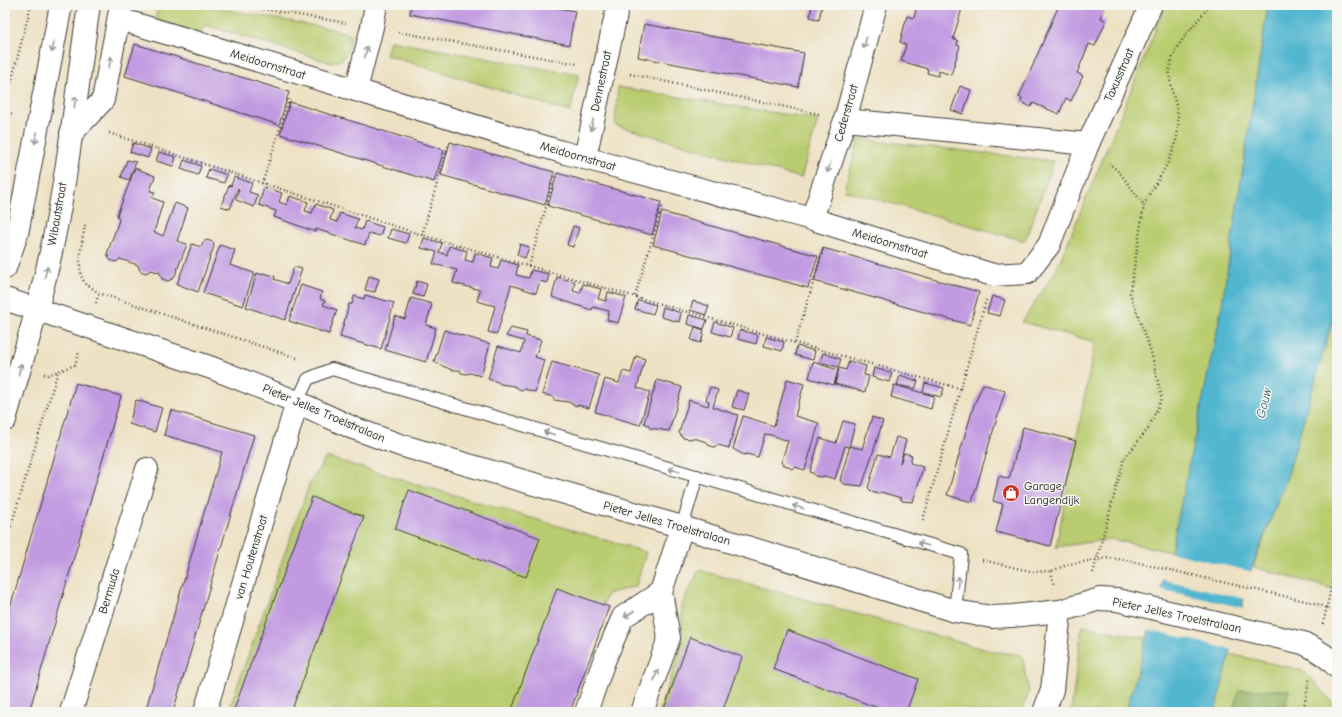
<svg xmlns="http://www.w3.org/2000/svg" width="1342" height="717" font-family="'Comic Neue',sans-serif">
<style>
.green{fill:#bacc70;stroke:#6b7446}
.forest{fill:#93b062;stroke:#58663f}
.water{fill:#51b6d0;stroke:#366976}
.pier{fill:#eee1c3}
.building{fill:#c19ae1}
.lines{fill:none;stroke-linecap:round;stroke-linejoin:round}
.service-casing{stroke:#3c3a35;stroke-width:14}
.minor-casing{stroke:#3c3a35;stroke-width:24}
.tertiary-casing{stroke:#3c3a35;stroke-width:24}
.secondary-casing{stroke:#3c3a35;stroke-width:24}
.path{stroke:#3c3a35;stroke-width:2.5;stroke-dasharray:1 3;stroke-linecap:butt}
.service{stroke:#fff;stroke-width:12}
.minor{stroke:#fff;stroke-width:22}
.tertiary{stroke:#fff;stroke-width:22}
.secondary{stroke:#fff;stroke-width:22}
.oneway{stroke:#999}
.labels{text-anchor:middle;stroke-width:3;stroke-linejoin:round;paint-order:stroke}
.street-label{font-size:12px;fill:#1c1c1c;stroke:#f6f6f2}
.poi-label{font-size:12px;fill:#1c1c1c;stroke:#f6f6f2;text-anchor:start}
.water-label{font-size:13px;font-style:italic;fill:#315a64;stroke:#f6f6f2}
</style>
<rect width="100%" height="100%" fill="#f6f6f2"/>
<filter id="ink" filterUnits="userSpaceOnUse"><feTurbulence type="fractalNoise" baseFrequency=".025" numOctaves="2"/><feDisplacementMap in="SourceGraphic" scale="8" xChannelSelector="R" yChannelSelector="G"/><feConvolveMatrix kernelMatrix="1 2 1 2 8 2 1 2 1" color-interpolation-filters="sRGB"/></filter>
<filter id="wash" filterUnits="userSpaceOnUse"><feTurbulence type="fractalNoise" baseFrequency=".012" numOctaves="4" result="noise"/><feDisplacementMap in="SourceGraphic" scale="16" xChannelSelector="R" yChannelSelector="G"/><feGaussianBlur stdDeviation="0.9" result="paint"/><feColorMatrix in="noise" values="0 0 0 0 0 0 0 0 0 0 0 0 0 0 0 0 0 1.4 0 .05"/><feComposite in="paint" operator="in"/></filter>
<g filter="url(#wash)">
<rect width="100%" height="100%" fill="#eee1c3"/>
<g class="green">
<polygon points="158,5 201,5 332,29 351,35 349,48 343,59 332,63 205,25 200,33 155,20"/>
<polygon points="1165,5 1268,5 1221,311 1171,552 1111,539 1056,547 1095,342 1022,322 1054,274 1068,242 1141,66"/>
<polygon points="390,41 579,75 570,112 386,55"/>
<polygon points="618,87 818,120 801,178 615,125"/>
<polygon points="859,139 1054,161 1025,241 844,190"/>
<polygon points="1337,305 1337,590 1253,567 1287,477"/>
<polygon points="326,457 646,552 636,586 607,594 566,712 228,712 309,485"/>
<polygon points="699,570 991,651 1022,655 1029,692 1021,712 659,712 682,645 682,604"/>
<polygon points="1082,626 1147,638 1126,712 1071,712"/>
<polygon points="1230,654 1301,670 1316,683 1337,708 1337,712 1215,712"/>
</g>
<polygon class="forest" points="1239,690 1289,690 1284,712 1232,712"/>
<polygon class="water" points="1268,5 1337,5 1337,305 1287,477 1252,567 1215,712 1126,712 1171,552 1221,311"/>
<g class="pier">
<polygon points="1169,552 1253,572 1246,599 1161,579"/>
<polygon points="1159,589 1244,608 1233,650 1147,629"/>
</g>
<g id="blocks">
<g class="building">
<polygon points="411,5 543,5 575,11 569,45 410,14"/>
<polygon points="812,5 822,5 819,20 810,17"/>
<polygon points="917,5 963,5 953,39 958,41 957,45 960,46 951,75 939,71 938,76 927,73 928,69 901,61 906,45 900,42 907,16 914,18"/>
<polygon points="1059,5 1106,5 1101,18 1106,21 1095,46 1089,44 1077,73 1083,76 1071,101 1066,98 1059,114 1033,103 1031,107 1021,102 1022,98 1019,97"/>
<polygon points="5,11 10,13 5,27"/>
<polygon points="644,24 804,53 798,87 638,57"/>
<polygon points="135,44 289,92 279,125 125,76"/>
<polygon points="960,86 971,90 963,114 951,110"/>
<polygon points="290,102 444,150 434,182 280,134"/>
<polygon points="450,142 554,172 545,205 441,175"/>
<polygon points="133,143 151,149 148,158 130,152"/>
<polygon points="159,152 176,157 173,166 156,161"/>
<polygon points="127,160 136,162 129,180 121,177"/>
<polygon points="184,160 201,166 198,175 181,169"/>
<polygon points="135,168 155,176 150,191 155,192 152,198 163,202 154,232 163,236 175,203 188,208 177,241 187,244 174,278 168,281 162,279 160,273 151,270 146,273 140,271 138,265 120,259 116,262 110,260 107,254 119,220 117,215"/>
<polygon points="209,169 227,175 224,183 206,178"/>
<polygon points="557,173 661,202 652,235 548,206"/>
<polygon points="234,177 252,183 249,192 258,195 254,207 236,200 239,189 238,188 230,209 221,206 229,185 231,186"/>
<polygon points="264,187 282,193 279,202 287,205 290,196 308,202 305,211 312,213 316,204 333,210 330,220 337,222 340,213 358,219 355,228 362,230 365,221 383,227 380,236 369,233 365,245 316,229 316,232 274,217 276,211 259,205"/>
<polygon points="662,212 818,256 808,288 653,245"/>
<polygon points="573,226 579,228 573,247 567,245"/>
<polygon points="391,229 409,234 406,243 388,238"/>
<polygon points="424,238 442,243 439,252 447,255 449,246 467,251 465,260 473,262 475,253 493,258 491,267 498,269 501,260 518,265 516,275 529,278 531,270 549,274 547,283 540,281 536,293 511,285 497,334 488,332 495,306 477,301 480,290 453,283 457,270 433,264 437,252 421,248"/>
<polygon points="207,240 213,242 214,246 198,292 177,284 192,244 201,247 203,242"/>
<polygon points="520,244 529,247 525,258 517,255"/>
<polygon points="220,245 235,250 230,265 254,273 243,306 203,293"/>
<polygon points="823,248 979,292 970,325 814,281"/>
<polygon points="294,267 302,269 285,320 246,307 257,273 262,275 263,273 275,276 274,279 288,284"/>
<polygon points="369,276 379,279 375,292 365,290"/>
<polygon points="557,277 575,282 573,291 580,293 583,284 601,289 598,299 606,301 608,292 626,297 618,323 607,320 609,311 593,307 592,310 552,297"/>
<polygon points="417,281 427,284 423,297 413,294"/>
<polygon points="301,285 322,292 320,299 325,301 323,305 337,310 329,334 289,321"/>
<polygon points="365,295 394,303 381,349 340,337 349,304 352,304 354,296 364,299"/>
<polygon points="992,296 1005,300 1000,316 987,313"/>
<polygon points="411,298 432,304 426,325 436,328 426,362 385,350 395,316 405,319"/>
<polygon points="638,300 656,305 653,314 635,309"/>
<polygon points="693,301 709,306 706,315 690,310"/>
<polygon points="663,307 681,313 679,322 661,317"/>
<polygon points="689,315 707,320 704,329 687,324"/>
<polygon points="715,322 733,328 730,337 712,332"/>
<polygon points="695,327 704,330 701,343 691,340"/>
<polygon points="511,328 527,332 526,336 541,340 535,357 544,360 535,392 524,389 521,390 514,386 500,384 498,382 488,379 498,346 521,353 524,341 506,336"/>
<polygon points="444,330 490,344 481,376 470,373 467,374 461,373 460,370 452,370 434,362"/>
<polygon points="740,330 758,335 756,344 738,339"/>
<polygon points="766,337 784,342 782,351 764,346"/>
<polygon points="797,346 815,351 813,360 795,355"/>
<polygon points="823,353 841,359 838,367 820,362"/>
<polygon points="636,356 645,359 637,388 650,392 640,425 595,412 605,379 619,383 623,371 631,373"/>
<polygon points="849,361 866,366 864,375 869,376 865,392 835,384 839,368 846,370"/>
<polygon points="552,362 599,375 589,408 578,405 576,406 568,402 554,400 553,397 542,394"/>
<polygon points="813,362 838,370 834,385 809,378"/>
<polygon points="874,368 892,373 889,382 872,377"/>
<polygon points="900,375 918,381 915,389 897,385"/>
<polygon points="787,379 804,384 795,416 819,423 805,470 795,467 792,469 781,463 788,441 771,435 765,434 758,457 747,454 744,455 733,449 743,416 774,426"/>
<polygon points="657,380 682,387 669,431 650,428 648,425 644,423"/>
<polygon points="76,383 121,396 29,712 9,712 5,711 5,625"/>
<polygon points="925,383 944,388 941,397 923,392"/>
<polygon points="983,384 1005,391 972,502 947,495 974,405"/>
<polygon points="894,385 934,396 931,409 891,397"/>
<polygon points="710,387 718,390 713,407 738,415 729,448 718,445 714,447 708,445 707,442 693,438 690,439 683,438 679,433 689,400 708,406 709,401 706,400"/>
<polygon points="737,390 749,394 744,410 732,407"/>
<polygon points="136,400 162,408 155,432 129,424"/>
<polygon points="171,410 254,435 173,712 145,712 222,452 164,435"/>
<polygon points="872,417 883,421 862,486 843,484 840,480 850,446 862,449"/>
<polygon points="843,421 855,424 849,447 845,446 835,479 824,476 821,477 815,476 813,473 810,472 820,438 836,443"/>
<polygon points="1023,427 1076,441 1050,546 996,532 1003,504 993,501 999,476 1009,479"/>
<polygon points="896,437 906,440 900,463 904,453 912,455 910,463 923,467 913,502 902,501 901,498 881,492 878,494 872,492 868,488 878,454 890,457"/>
<polygon points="409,490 540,538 526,577 395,529"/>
<polygon points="312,497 364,517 291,712 233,712"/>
<polygon points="557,588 609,607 570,712 511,712"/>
<polygon points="787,630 918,679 906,712 889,712 773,669"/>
<polygon points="690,637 742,657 722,712 663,712"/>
</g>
</g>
</g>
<g filter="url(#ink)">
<use href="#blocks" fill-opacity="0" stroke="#3c3a35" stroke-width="1"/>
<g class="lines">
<g class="service-casing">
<g id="service">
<polyline points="297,402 308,379 332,369 961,554 955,611"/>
<polyline points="682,527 697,476"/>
</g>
</g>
<g class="minor-casing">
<g id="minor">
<polyline points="119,19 562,152 812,219 993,275 1027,273 1049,245 1088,144 1151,5"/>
<polyline points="356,90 372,27 376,5"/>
<polyline points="845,120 1088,144"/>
<polyline points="71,134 103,100 121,5"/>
<polyline points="585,158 618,5"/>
<polyline points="812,219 845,120 876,5"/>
<polyline points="71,712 147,469"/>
<polyline points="205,712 297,402"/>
<polyline points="586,712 604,661 623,617 661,592"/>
<polyline points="642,712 669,638 661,592 682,527"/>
<polyline points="1044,712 1052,690 1060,611"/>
</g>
</g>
<g class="tertiary-casing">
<path id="tertiary" d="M5,299L212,368L297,402L353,428L400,445L682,527L955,611L992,617L1012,616L1060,611L1100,599L1117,600L1303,643C1316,649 1328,656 1337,667"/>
</g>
<g class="secondary-casing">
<g id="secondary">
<polyline points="5,268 17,234 61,5"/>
<path d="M5,420C21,362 40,306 52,247C69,168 77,86 89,5"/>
</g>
</g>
<g class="path">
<polyline points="239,5 346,23"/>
<polyline points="839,5 848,8"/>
<polyline points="398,32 578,64"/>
<polyline points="630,74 819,114"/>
<polyline points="5,106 31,5"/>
<polyline points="5,119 13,112"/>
<polyline points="109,133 422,235 795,343"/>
<polyline points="262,184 290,97"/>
<path d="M1144,205C1156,180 1176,158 1178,128C1180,112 1172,96 1170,80C1166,50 1194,27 1210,5"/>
<path d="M85,225C83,239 74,272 86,284C90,287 95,290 99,293L300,359"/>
<polyline points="422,235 448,146"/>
<polyline points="823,250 795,343 962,389"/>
<polyline points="529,266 555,176"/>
<polyline points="635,296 662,207"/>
<polyline points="96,303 99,293"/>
<polyline points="44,374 48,375 75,365 79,352"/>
<polyline points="923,520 986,300"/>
<polyline points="5,546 58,371"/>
<polyline points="982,560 1034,572 1051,571 1070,564 1108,558 1126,560 1314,603 1337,611"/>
<polyline points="1051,571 1054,586"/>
<polyline points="1093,573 1124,459 1148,429 1162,398 1151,352 1130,293 1144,205 1120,173 1109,163"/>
<polyline points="1323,624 1337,561"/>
<polyline points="1303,712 1310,677"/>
</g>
<use href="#service" class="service"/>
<use href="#minor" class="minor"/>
<use href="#tertiary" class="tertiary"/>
<use href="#secondary" class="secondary"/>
</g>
<defs><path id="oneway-shaft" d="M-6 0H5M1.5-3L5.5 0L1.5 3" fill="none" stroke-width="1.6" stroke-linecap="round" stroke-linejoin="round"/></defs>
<g class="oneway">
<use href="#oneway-shaft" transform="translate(865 43) rotate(105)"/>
<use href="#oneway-shaft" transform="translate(53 47) rotate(101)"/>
<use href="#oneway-shaft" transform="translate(366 52) rotate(-75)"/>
<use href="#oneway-shaft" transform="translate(110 62) rotate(-79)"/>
<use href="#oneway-shaft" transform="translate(75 102) rotate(-82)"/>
<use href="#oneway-shaft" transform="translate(592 125) rotate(102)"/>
<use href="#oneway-shaft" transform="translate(36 138) rotate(101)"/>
<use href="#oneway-shaft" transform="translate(829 167) rotate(108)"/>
<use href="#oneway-shaft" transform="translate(46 272) rotate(-76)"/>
<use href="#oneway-shaft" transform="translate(20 369) rotate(-74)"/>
<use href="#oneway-shaft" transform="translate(549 433) rotate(-164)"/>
<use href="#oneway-shaft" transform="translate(674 470) rotate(-164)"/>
<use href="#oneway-shaft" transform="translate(798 507) rotate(-163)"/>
<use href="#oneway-shaft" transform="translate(923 544) rotate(-164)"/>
<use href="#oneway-shaft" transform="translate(958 582) rotate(-84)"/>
<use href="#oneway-shaft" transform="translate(629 614) rotate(147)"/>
<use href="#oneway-shaft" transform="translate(656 675) rotate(-70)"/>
</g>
</g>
<defs>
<g id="shop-disc" transform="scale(0.9)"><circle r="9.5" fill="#c8321e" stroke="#f6f6f2"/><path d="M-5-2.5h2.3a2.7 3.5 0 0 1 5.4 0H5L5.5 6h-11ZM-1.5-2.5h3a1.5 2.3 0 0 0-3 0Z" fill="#fff"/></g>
</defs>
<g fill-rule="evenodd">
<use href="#shop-disc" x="1011" y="493"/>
</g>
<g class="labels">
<g class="street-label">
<text transform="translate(268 64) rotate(17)" y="4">Meidoornstraat</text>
<text transform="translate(1119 75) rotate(-66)" y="4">Taxusstraat</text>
<text transform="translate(601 81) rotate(-78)" y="4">Dennestraat</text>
<text transform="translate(846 113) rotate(-74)" y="4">Cederstraat</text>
<text transform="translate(578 156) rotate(16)" y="4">Meidoornstraat</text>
<text transform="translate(57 214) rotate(-80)" y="4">Wibautstraat</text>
<text transform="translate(890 243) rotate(17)" y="4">Meidoornstraat</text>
<text transform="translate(324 413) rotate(23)" y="4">Pieter Jelles Troelstralaan</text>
<text transform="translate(667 523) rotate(16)" y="4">Pieter Jelles Troelstralaan</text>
<text transform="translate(251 557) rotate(-73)" y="4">van Houtenstraat</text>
<text transform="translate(109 591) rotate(-73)" y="4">Bermuda</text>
<text transform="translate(1177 615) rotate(12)" y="4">Pieter Jelles Troelstralaan</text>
</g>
<g class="poi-label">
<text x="1024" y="490">Garage<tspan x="1024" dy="14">Langendijk</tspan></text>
</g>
<g class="water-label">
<text transform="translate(1263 403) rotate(-76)" y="5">Gouw</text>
</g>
</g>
<rect width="1342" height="717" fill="none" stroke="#f6f6f2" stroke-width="20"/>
</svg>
